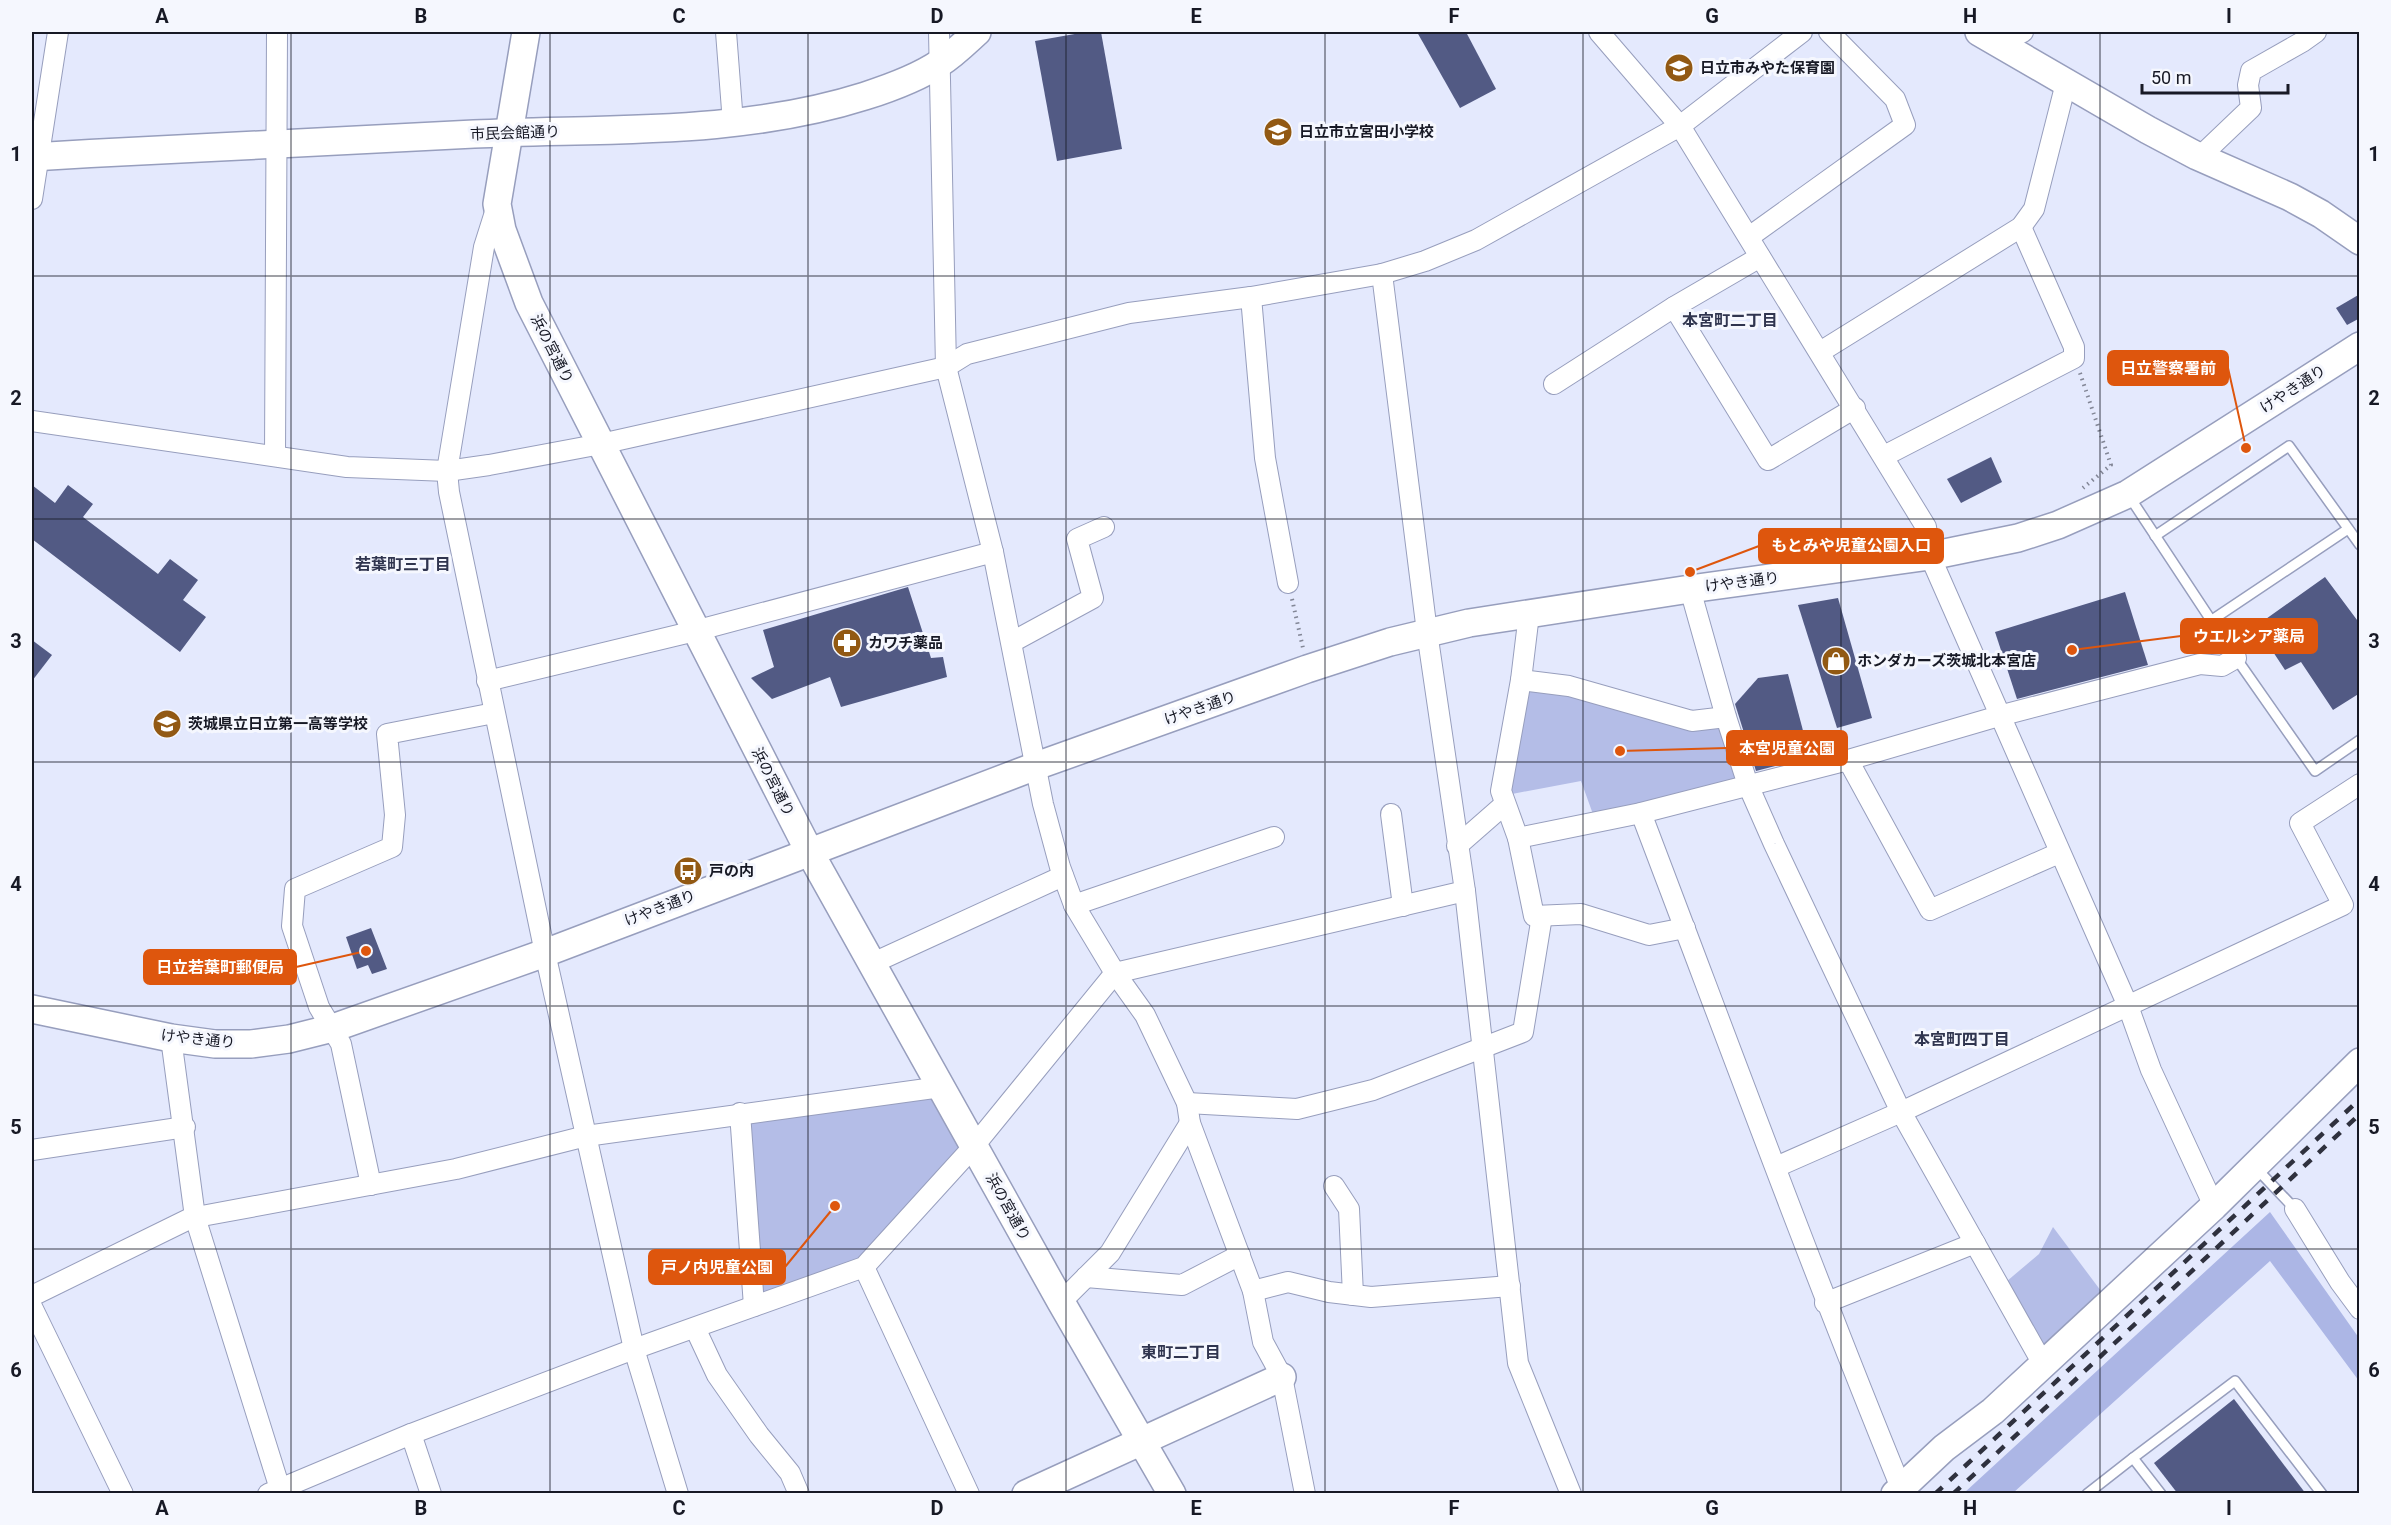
<svg xmlns="http://www.w3.org/2000/svg" width="2391" height="1525" font-family="Roboto,'Noto Sans JP',sans-serif">
<style>
.green{fill:#b4bde7}
.forest{fill:#acb6e5}
.building{fill:#525a84}
.lines{fill:none;stroke-linecap:round;stroke-linejoin:round}
.lane-casing{stroke:#979ebd;stroke-width:12}
.street-casing{stroke:#979ebd;stroke-width:22}
.secondary-casing{stroke:#979ebd;stroke-width:30}
.path{stroke:#828696;stroke-width:4;stroke-dasharray:1.5 4.5;stroke-linecap:butt}
.lane{stroke:#fff;stroke-width:9}
.street{stroke:#fff;stroke-width:20}
.secondary{stroke:#fff;stroke-width:27}
.rail{stroke:#2f313e;stroke-width:4.5;stroke-dasharray:10 10;stroke-linecap:butt}
.grid{fill:none;stroke:#171925;stroke-width:1.5;stroke-opacity:0.55}
.labels{text-anchor:middle;stroke-width:6;stroke-linejoin:round;paint-order:stroke}
.poi-label{font-size:15px;font-weight:bold;fill:#171925;stroke:#f5f7fe;text-anchor:start}
.street-label{font-size:15px;fill:#171925;stroke:#f5f7fe}
.neighbourhood-label{font-size:16px;font-weight:bold;fill:#30354f;stroke:#f5f7fe}
.leader{fill:none;stroke:#de560d;stroke-width:2}
.callout-dot{fill:#de560d;stroke:#f5f7fe;stroke-width:2}
.callout{fill:#de560d;stroke:#de560d;stroke-width:2}
.callout-label{font-size:16px;text-anchor:middle;font-weight:bold;fill:#fff}
.neatline{fill:none;stroke:#171925;stroke-width:2}
.grid-label{font-size:20px;text-anchor:middle;font-weight:bold;fill:#171925}
</style>
<rect width="100%" height="100%" fill="#e4e9fd"/>
<g class="green">
<polygon points="1523,688 1573,693 1721,726 1737,779 1594,817 1581,781 1512,794 1507,776"/>
<polygon points="936,1095 974,1146 864,1267 763,1303 740,1113"/>
<polygon points="2053,1227 2110,1303 2043,1364 2000,1287 2039,1254"/>
</g>
<polygon class="forest" points="2270,1212 2359,1338 2359,1381 2270,1261 2013,1493 1964,1493"/>
<g class="building">
<polygon points="1086,32 1101,32 1122,149 1057,161 1035,41"/>
<polygon points="1417,32 1466,32 1496,89 1460,108"/>
<polygon points="2360,294 2360,318 2347,325 2336,308"/>
<polygon points="1991,457 2002,482 1961,503 1947,479"/>
<polygon points="32,485 55,503 68,485 93,504 83,517 158,574 170,559 198,580 183,600 206,617 180,652 32,539"/>
<polygon points="2325,577 2360,624 2360,693 2333,710 2301,662 2285,670 2256,626"/>
<polygon points="908,587 931,658 943,657 947,677 841,707 830,677 772,699 751,678 774,667 763,630"/>
<polygon points="2125,592 2148,665 2017,699 1995,632"/>
<polygon points="1838,598 1872,718 1837,728 1798,605"/>
<polygon points="32,640 52,655 32,681"/>
<polygon points="1788,674 1810,757 1756,771 1735,704 1758,678"/>
<polygon points="371,928 387,969 372,974 368,965 357,969 346,937"/>
<polygon points="2234,1399 2306,1494 2178,1494 2154,1463"/>
</g>
<g class="lines">
<g class="lane-casing">
<g id="lane">
<polyline points="2129,496 2236,658 2315,771 2360,740"/>
<polyline points="2155,536 2289,446 2360,545"/>
<polyline points="2212,620 2348,529"/>
<polyline points="2255,1167 2295,1209"/>
<polyline points="2087,1494 2133,1458"/>
<polyline points="2161,1494 2133,1458 2235,1381 2322,1494"/>
</g>
</g>
<g class="street-casing">
<g id="street">
<polyline points="726,32 733,123"/>
<polyline points="939,32 946,367 993,552 1043,804 1060,867 1074,905 1115,973 1145,1015 1187,1103 1190,1123 1253,1291 1263,1342 1282,1377 1305,1494"/>
<polyline points="1599,32 1680,126 1926,527 1930,556 2128,1006 2151,1070 2214,1206"/>
<polyline points="2000,44 2023,32"/>
<polyline points="2197,156 2207,150 2251,108 2248,85 2251,71 2302,42 2316,32"/>
<polyline points="32,199 58,32"/>
<polyline points="497,206 484,247 447,471 449,492 545,953 634,1349 678,1494"/>
<polyline points="1749,237 1905,125 1895,99 1829,32"/>
<polyline points="1382,274 1427,632 1465,891 1518,1363 1571,1494"/>
<polyline points="1251,297 1265,458 1288,583"/>
<polyline points="1674,307 1768,460 1855,408"/>
<polyline points="1820,352 2021,227 2034,209 2066,83"/>
<polyline points="1554,384 1674,307 1760,257"/>
<polyline points="32,421 347,467 447,471 489,465 601,444 946,367 967,354 1129,313 1251,297 1382,274 1425,261 1476,240 1680,126 1802,32"/>
<polyline points="275,456 277,32"/>
<polyline points="1884,456 2074,358 2074,347 2021,227"/>
<polyline points="1690,589 1726,717 1748,785 1774,844 1901,1112 2043,1364"/>
<polyline points="1529,614 1521,680 1501,791 1518,838 1641,813 1848,760 1999,716 2200,664 2222,666 2236,658"/>
<polyline points="1012,642 1093,598 1077,539 1104,527"/>
<polyline points="1521,680 1569,686 1692,721 1726,717"/>
<polyline points="487,681 695,631 993,552"/>
<polyline points="1848,760 1930,910 2059,853"/>
<path d="M1641,813C1727,1039 1810,1265 1901,1488"/>
<polyline points="1391,814 1403,906"/>
<polyline points="1518,838 1534,916 1581,914 1649,935 1685,928"/>
<polyline points="1457,846 1505,804"/>
<polyline points="1074,905 1274,837"/>
<polyline points="873,963 1063,876"/>
<polyline points="171,1038 195,1217 280,1489"/>
<polyline points="1187,1103 1297,1109 1373,1090 1523,1032 1542,916"/>
<polyline points="740,1113 754,1306"/>
<polyline points="32,1150 185,1127"/>
<polyline points="1776,1167 1901,1112 2343,905 2300,823 2360,784"/>
<polyline points="371,1185 341,1044 319,1007 292,926 295,889 392,847 395,815 387,734 494,713"/>
<polyline points="1334,1186 1349,1209 1353,1295"/>
<polyline points="2295,1209 2340,1282 2360,1309"/>
<polyline points="864,1267 969,1494"/>
<polyline points="1086,1277 1182,1285 1240,1255"/>
<polyline points="1253,1291 1288,1282 1329,1292 1371,1297 1510,1286"/>
<polyline points="32,1296 191,1218 456,1169 586,1136 941,1087"/>
<polyline points="1061,1302 1110,1253 1190,1123"/>
<polyline points="1825,1303 1975,1243"/>
<polyline points="32,1307 123,1494"/>
<polyline points="695,1328 717,1375 759,1435 790,1473 799,1494"/>
<polyline points="411,1434 431,1494"/>
<polyline points="268,1494 411,1434 634,1349 864,1267 974,1146 1115,973 1465,891"/>
</g>
</g>
<g class="secondary-casing">
<g id="secondary">
<polyline points="526,32 497,204 502,230 529,303 809,851 1061,1302 1172,1494"/>
<polyline points="1979,32 2148,130 2197,156 2290,197 2321,214 2360,241"/>
<path d="M32,157C179,148 326,142 474,134C604,128 739,136 865,96C890,88 918,78 940,63C954,54 966,42 977,32"/>
<polyline points="32,1009 171,1038 215,1044 251,1044 289,1039 333,1028 545,953 1036,766 1307,669 1390,642 1469,623 1690,589 1930,556 2018,538 2058,525 2128,494 2360,346"/>
<polyline points="1026,1494 1282,1377"/>
<polyline points="1895,1494 1944,1448 1993,1411 2214,1206 2360,1062"/>
</g>
</g>
<g class="path">
<polyline points="2080,373 2111,465 2083,488"/>
<polyline points="1292,599 1303,648"/>
</g>
<use href="#lane" class="lane"/>
<use href="#street" class="street"/>
<use href="#secondary" class="secondary"/>
<g class="rail">
<polyline points="1935,1494 2360,1099"/>
<polyline points="1953,1494 2360,1114"/>
</g>
</g>
<path class="grid" d="M291,32V1494M550,32V1494M808,32V1494M1066,32V1494M1325,32V1494M1583,32V1494M1841,32V1494M2100,32V1494M32,276H2360M32,519H2360M32,762H2360M32,1006H2360M32,1249H2360"/>
<defs>
<g id="school-disc" transform="scale(1.5)"><circle r="9.5" fill="#925913" stroke="#f5f7fe"/><path d="M0-5L7-2L0 1L-7-2ZM-4 1L0 2.5L4 1V4Q0 6-4 4Z" fill="#fff"/></g>
<g id="pharmacy-disc" transform="scale(1.5)"><circle r="9.5" fill="#925913" stroke="#f5f7fe"/><path d="M-2-6h4v4h4v4h-4v4h-4v-4h-4v-4h4Z" fill="#fff"/></g>
<g id="shop-disc" transform="scale(1.5)"><circle r="9.5" fill="#925913" stroke="#f5f7fe"/><path d="M-5-2.5h2.3a2.7 3.5 0 0 1 5.4 0H5L5.5 6h-11ZM-1.5-2.5h3a1.5 2.3 0 0 0-3 0Z" fill="#fff"/></g>
<g id="bus-disc" transform="scale(1.5)"><circle r="9.5" fill="#925913" stroke="#f5f7fe"/><path d="M-5-6H5V4H4V6H2V4H-2V6H-4V4H-5ZM-3.5-4V0h7V-4ZM-3.5 1.2v1.5H-2V1.2ZM2 1.2v1.5H3.5V1.2Z" fill="#fff"/></g>
</defs>
<g fill-rule="evenodd">
<use href="#school-disc" x="1679" y="68"/>
<use href="#school-disc" x="1278" y="132"/>
<use href="#pharmacy-disc" x="847" y="643"/>
<use href="#shop-disc" x="1836" y="661"/>
<use href="#school-disc" x="167" y="724"/>
<use href="#bus-disc" x="688" y="871"/>
</g>
<g class="labels">
<g class="poi-label">
<text x="1700" y="73">日立市みやた保育園</text>
<text x="1299" y="137">日立市立宮田小学校</text>
<text x="868" y="648">カワチ薬品</text>
<text x="1857" y="666">ホンダカーズ茨城北本宮店</text>
<text x="188" y="729">茨城県立日立第一高等学校</text>
<text x="709" y="876">戸の内</text>
</g>
<g class="street-label">
<text transform="translate(515 133) rotate(-2)" y="5">市民会館通り</text>
<text transform="translate(552 349) rotate(63)" y="5">浜の宮通り</text>
<text transform="translate(2293 389) rotate(-33)" y="5">けやき通り</text>
<text transform="translate(1742 582) rotate(-7)" y="5">けやき通り</text>
<text transform="translate(1200 708) rotate(-19)" y="5">けやき通り</text>
<text transform="translate(773 782) rotate(63)" y="5">浜の宮通り</text>
<text transform="translate(660 908) rotate(-21)" y="5">けやき通り</text>
<text transform="translate(198 1039) rotate(6)" y="5">けやき通り</text>
<text transform="translate(1008 1207) rotate(61)" y="5">浜の宮通り</text>
</g>
<g class="neighbourhood-label">
<text x="1730" y="326">本宮町二丁目</text>
<text x="403" y="570">若葉町三丁目</text>
<text x="1962" y="1045">本宮町四丁目</text>
<text x="1181" y="1358">東町二丁目</text>
</g>
</g>
<path class="leader" d="M2246 448L2228 368M1690 572L1759 546M2072 650L2181 636M1620 751L1727 748M366 951L296 967M835 1206L785 1267"/>
<g class="callout-dot">
<circle cx="2246" cy="448" r="6"/>
<circle cx="1690" cy="572" r="6"/>
<circle cx="2072" cy="650" r="6"/>
<circle cx="1620" cy="751" r="6"/>
<circle cx="366" cy="951" r="6"/>
<circle cx="835" cy="1206" r="6"/>
</g>
<g class="callout">
<rect x="2108" y="351" width="120" height="34" rx="6"/>
<rect x="1759" y="529" width="184" height="34" rx="6"/>
<rect x="2181" y="619" width="136" height="34" rx="6"/>
<rect x="1727" y="731" width="120" height="34" rx="6"/>
<rect x="144" y="950" width="152" height="34" rx="6"/>
<rect x="649" y="1250" width="136" height="34" rx="6"/>
</g>
<g class="callout-label">
<text x="2168" y="374">日立警察署前</text>
<text x="1851" y="551">もとみや児童公園入口</text>
<text x="2249" y="642">ウエルシア薬局</text>
<text x="1787" y="754">本宮児童公園</text>
<text x="220" y="973">日立若葉町郵便局</text>
<text x="717" y="1273">戸ノ内児童公園</text>
</g>
<rect width="2391" height="1525" fill="none" stroke="#f5f7fe" stroke-width="66"/>
<path d="M2142 84v9h146v-9" fill="none" stroke="#171925" stroke-width="3"/>
<text x="2151" y="84" font-size="18" fill="#171925" stroke="#f5f7fe" stroke-width="4.5" paint-order="stroke">50 m</text>
<rect x="33" y="33" width="2325" height="1459" class="neatline"/>
<g class="grid-label">
<text x="162" y="23">A</text>
<text x="421" y="23">B</text>
<text x="679" y="23">C</text>
<text x="937" y="23">D</text>
<text x="1196" y="23">E</text>
<text x="1454" y="23">F</text>
<text x="1712" y="23">G</text>
<text x="1970" y="23">H</text>
<text x="2229" y="23">I</text>
<text x="16" y="161">1</text>
<text x="2374" y="161">1</text>
<text x="16" y="405">2</text>
<text x="2374" y="405">2</text>
<text x="16" y="648">3</text>
<text x="2374" y="648">3</text>
<text x="16" y="891">4</text>
<text x="2374" y="891">4</text>
<text x="16" y="1134">5</text>
<text x="2374" y="1134">5</text>
<text x="16" y="1377">6</text>
<text x="2374" y="1377">6</text>
<text x="162" y="1515">A</text>
<text x="421" y="1515">B</text>
<text x="679" y="1515">C</text>
<text x="937" y="1515">D</text>
<text x="1196" y="1515">E</text>
<text x="1454" y="1515">F</text>
<text x="1712" y="1515">G</text>
<text x="1970" y="1515">H</text>
<text x="2229" y="1515">I</text>
</g>
</svg>
